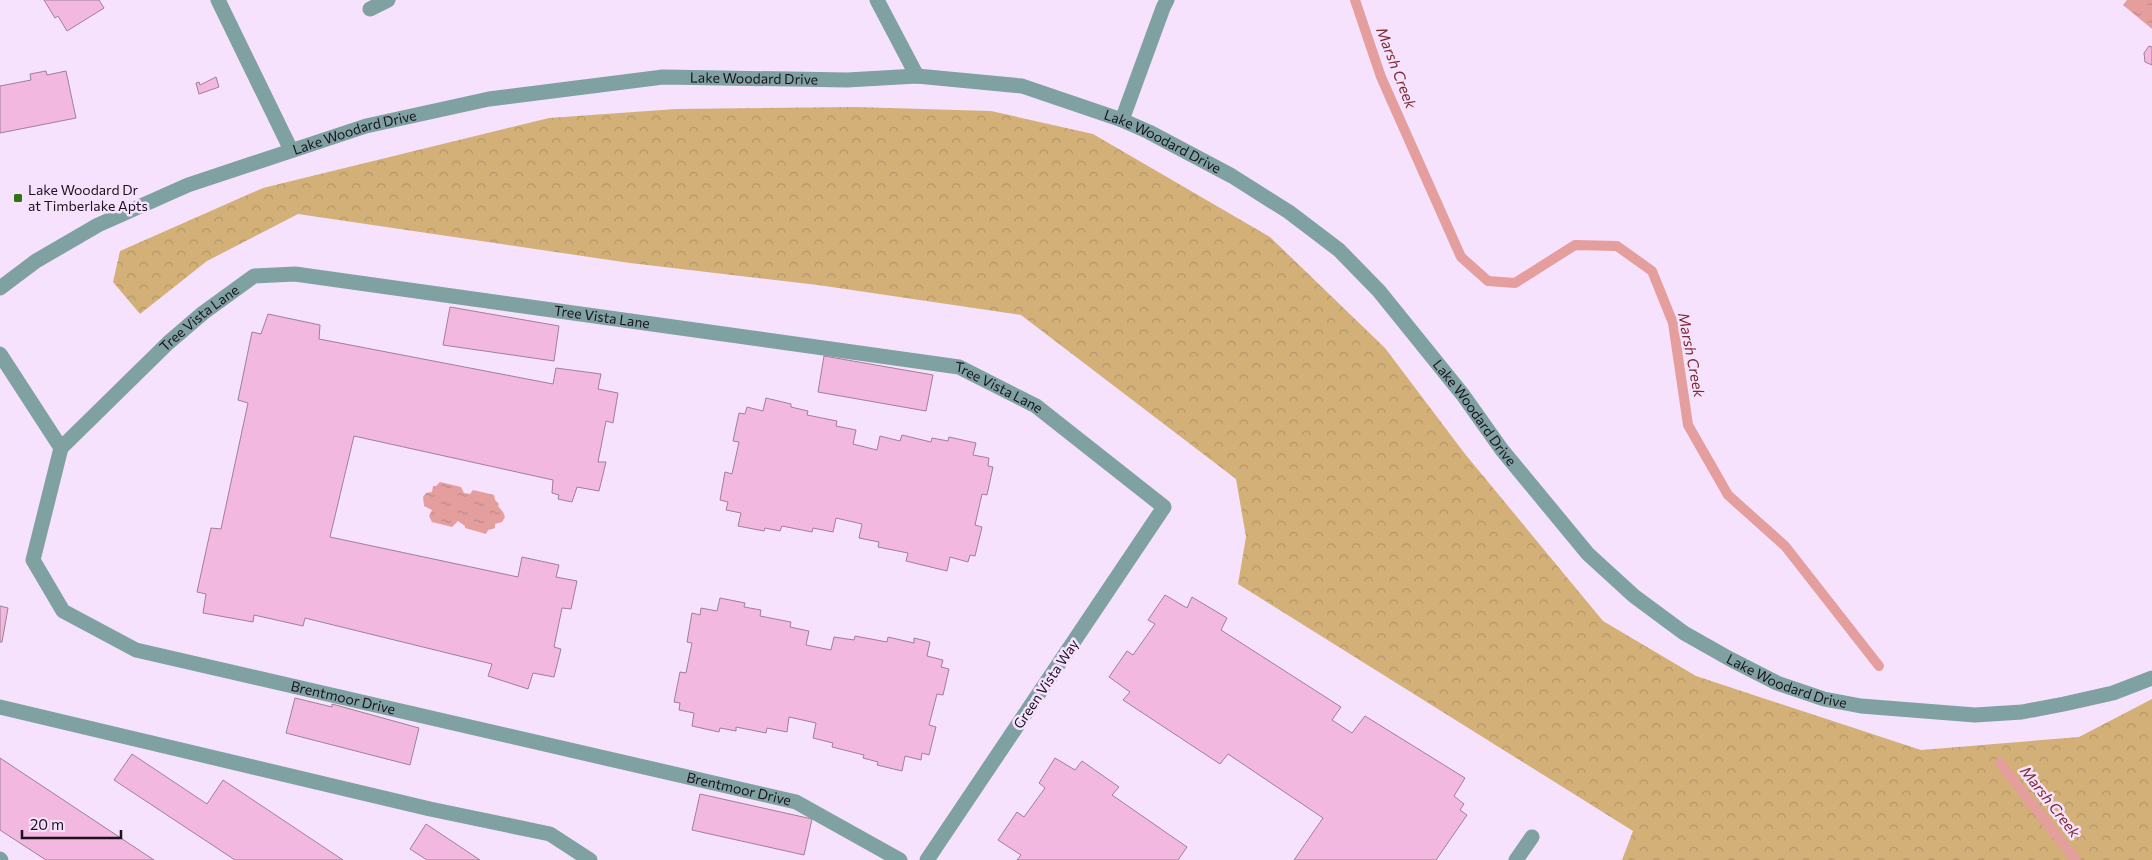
<svg xmlns="http://www.w3.org/2000/svg" width="2152" height="860" font-family="Commissioner,sans-serif">
<style>
.forest{fill:url(#forest-crowns)}
.water{fill:url(#water-ripples)}
.lines{fill:none;stroke-linecap:round;stroke-linejoin:round}
.stream{stroke:#e49e9e;stroke-width:10}
.building{fill:#f2b8df;stroke:#a17f96}
.minor{stroke:#7fa1a2;stroke-width:15}
.poi-dot{fill:#307311;stroke:#f7e2fd;stroke-width:2}
.labels{text-anchor:middle;stroke-width:5;stroke-linejoin:round;paint-order:stroke}
.street-label{font-size:14px;fill:#1b121e;stroke:#f7e2fd}
.poi-label{font-size:14px;fill:#1b121e;stroke:#f7e2fd;text-anchor:start}
.water-label{font-size:15px;font-style:italic;fill:#7c2a31;stroke:#f7e2fd}
</style>
<defs>
<pattern id="forest-crowns" width="20" height="18" patternUnits="userSpaceOnUse" patternTransform="scale(1.25)"><rect width="20" height="18" fill="#d3b078"/><path d="M2 6a3 3 0 1 1 6 0M12 15a3 3 0 1 1 6 0" fill="none" stroke="#b59667"/></pattern>
<pattern id="water-ripples" width="26" height="14" patternUnits="userSpaceOnUse" patternTransform="scale(1.25)"><rect width="26" height="14" fill="#e49e9e"/><path d="M2 4q2-2 4 0t4 0M15 11q2-2 4 0t4 0" fill="none" stroke="#c38788"/></pattern>
</defs>
<rect width="100%" height="100%" fill="#f7e2fd"/>
<polygon class="forest" points="855,107 991,111 1093,134 1270,237 1385,348 1465,454 1603,621 1696,676 1921,750 2079,737 2152,699 2152,860 1622,860 1633,831 1238,584 1246,537 1236,479 1021,315 818,285 630,263 298,214 207,261 140,314 113,282 120,251 263,188 549,118 676,109"/>
<g class="water">
<polygon points="2127,0 2152,0 2152,29 2123,5"/>
<polygon points="440,482 461,487 464,493 470,494 473,490 494,495 495,500 499,504 498,506 503,512 505,517 502,522 495,524 495,528 488,530 486,534 465,528 465,526 458,521 452,527 432,522 429,516 432,510 424,506 423,497 426,493 432,492 433,486 436,486"/>
</g>
<g class="lines">
<g class="stream">
<polyline points="1355,0 1381,77 1461,257 1488,281 1515,283 1575,245 1617,246 1652,271 1673,323 1688,425 1728,495 1785,546 1879,666"/>
<polyline points="2000,763 2076,860"/>
</g>
</g>
<g class="building">
<polygon points="44,0 99,0 104,8 67,31 58,16 55,18"/>
<polygon points="2149,46 2152,47 2152,65 2145,62 2144,53"/>
<polygon points="46,71 47,75 66,71 76,118 0,133 0,86 31,80 30,74"/>
<polygon points="216,77 219,87 199,94 196,83 199,82 200,85"/>
<polygon points="450,307 559,326 554,361 443,345"/>
<polygon points="268,314 320,325 319,339 553,384 556,368 601,374 598,389 618,393 613,423 606,421 598,462 606,462 599,491 577,487 572,502 558,499 559,495 552,493 553,480 354,436 330,537 518,577 522,557 559,565 556,577 577,581 571,609 562,608 554,647 561,649 554,677 533,673 528,689 488,676 492,664 305,618 303,626 254,615 253,622 203,613 206,594 197,592 211,528 221,529 248,403 238,400 252,332 261,334"/>
<polygon points="824,356 933,375 926,411 818,392"/>
<polygon points="766,398 791,404 791,407 808,411 807,415 837,421 836,426 856,430 853,444 877,450 880,436 900,441 902,435 931,442 932,438 948,441 949,437 976,443 973,455 989,458 988,466 993,467 987,495 982,494 975,525 982,527 975,556 970,555 968,562 950,557 947,571 906,561 908,553 878,547 879,542 859,538 862,524 836,518 833,532 813,528 812,532 782,526 780,531 765,528 764,531 738,526 741,513 726,510 728,502 720,500 725,472 732,474 739,442 733,441 739,413 745,414 747,407 763,411"/>
<polygon points="1165,595 1187,608 1192,597 1227,618 1221,630 1341,707 1332,720 1352,733 1365,716 1465,778 1454,796 1464,804 1460,810 1467,815 1436,860 1294,860 1323,818 1228,754 1220,764 1123,700 1130,692 1109,677 1127,651 1133,655 1155,624 1148,620"/>
<polygon points="720,598 745,603 744,607 761,610 760,616 791,622 790,627 809,631 806,645 831,650 834,637 854,640 855,636 887,642 888,637 914,643 914,638 930,642 927,656 943,660 941,667 949,669 943,695 937,694 929,725 936,727 929,755 922,753 921,760 905,756 902,771 877,765 878,762 863,758 864,755 832,747 833,743 813,738 816,723 789,717 787,732 767,728 766,733 736,727 736,731 720,728 719,732 692,726 694,713 679,710 680,703 674,702 680,672 686,673 692,643 687,642 692,613 700,615 701,608 717,611"/>
<polygon points="0,606 8,608 2,642 0,642"/>
<polygon points="295,698 332,707 332,704 419,728 410,765 286,733"/>
<polygon points="132,754 207,804 223,780 343,860 235,860 114,780"/>
<polygon points="0,758 154,860 46,860 0,830"/>
<polygon points="1055,758 1075,770 1082,761 1119,787 1112,795 1187,847 1178,860 1017,860 1021,855 998,840 1017,812 1024,817 1045,788 1039,783"/>
<polygon points="700,794 812,819 804,855 692,830"/>
<polygon points="426,824 480,860 427,860 410,849"/>
</g>
<g class="lines">
<g class="minor">
<polyline points="218,0 291,150"/>
<polyline points="877,0 917,76"/>
<polyline points="370,9 388,0"/>
<polyline points="1122,120 1163,8 1167,0"/>
<path id="s1" d="M0,288L36,261L98,225L188,185L366,126L489,99L663,77L847,80L917,76L1022,86L1122,120L1149,132L1232,176L1289,212L1339,250L1379,291L1463,395L1502,450L1588,554L1634,596L1684,633L1730,659L1777,683L1824,699L1861,706L1975,715L2022,712L2064,704L2113,693L2152,678"/>
<path id="s2" d="M0,354L61,448L33,560L63,611L136,650L796,802L900,860"/>
<path id="s3" d="M61,448L168,343L203,313L254,276L295,274L959,367L1036,406L1164,507L927,860"/>
<polyline points="0,707 430,809 550,834 590,860"/>
<polyline points="0,859 1,860"/>
<polyline points="1516,860 1532,837"/>
</g>
</g>
<rect class="poi-dot" x="13" y="193" width="10" height="10" rx="2.5"/>
<g class="labels">
<g class="street-label">
<text dy="5" stroke="none"><textPath href="#s1" startOffset="795">Lake Woodard Drive</textPath></text>
<text dy="5" stroke="none"><textPath href="#s1" startOffset="390">Lake Woodard Drive</textPath></text>
<text dy="5" stroke="none"><textPath href="#s1" startOffset="1215">Lake Woodard Drive</textPath></text>
<text dy="5" stroke="none"><textPath href="#s3" startOffset="610">Tree Vista Lane</textPath></text>
<text dy="5" stroke="none"><textPath href="#s3" startOffset="190">Tree Vista Lane</textPath></text>
<text dy="5" stroke="none"><textPath href="#s3" startOffset="1015">Tree Vista Lane</textPath></text>
<text dy="5" stroke="none"><textPath href="#s1" startOffset="1635">Lake Woodard Drive</textPath></text>
<text dy="5" stroke="none"><textPath href="#s1" startOffset="2055">Lake Woodard Drive</textPath></text>
<text transform="translate(1046 684) rotate(-56)" y="5">Green Vista Way</text>
<text dy="5" stroke="none"><textPath href="#s2" startOffset="582">Brentmoor Drive</textPath></text>
<text dy="5" stroke="none"><textPath href="#s2" startOffset="988">Brentmoor Drive</textPath></text>
</g>
<g class="poi-label">
<text x="28" y="195">Lake Woodard Dr<tspan x="28" dy="16">at Timberlake Apts</tspan></text>
</g>
<g class="water-label">
<text transform="translate(1396 68) rotate(69)" y="5">Marsh Creek</text>
<text transform="translate(1691 355) rotate(79)" y="5">Marsh Creek</text>
<text transform="translate(2050 802) rotate(52)" y="5">Marsh Creek</text>
</g>
</g>
<path d="M22 830v8h99v-8" fill="none" stroke="#1b121e" stroke-width="2.5"/>
<text x="30" y="830" font-size="15" fill="#1b121e" stroke="#f7e2fd" stroke-width="4" paint-order="stroke">20 m</text>
</svg>
